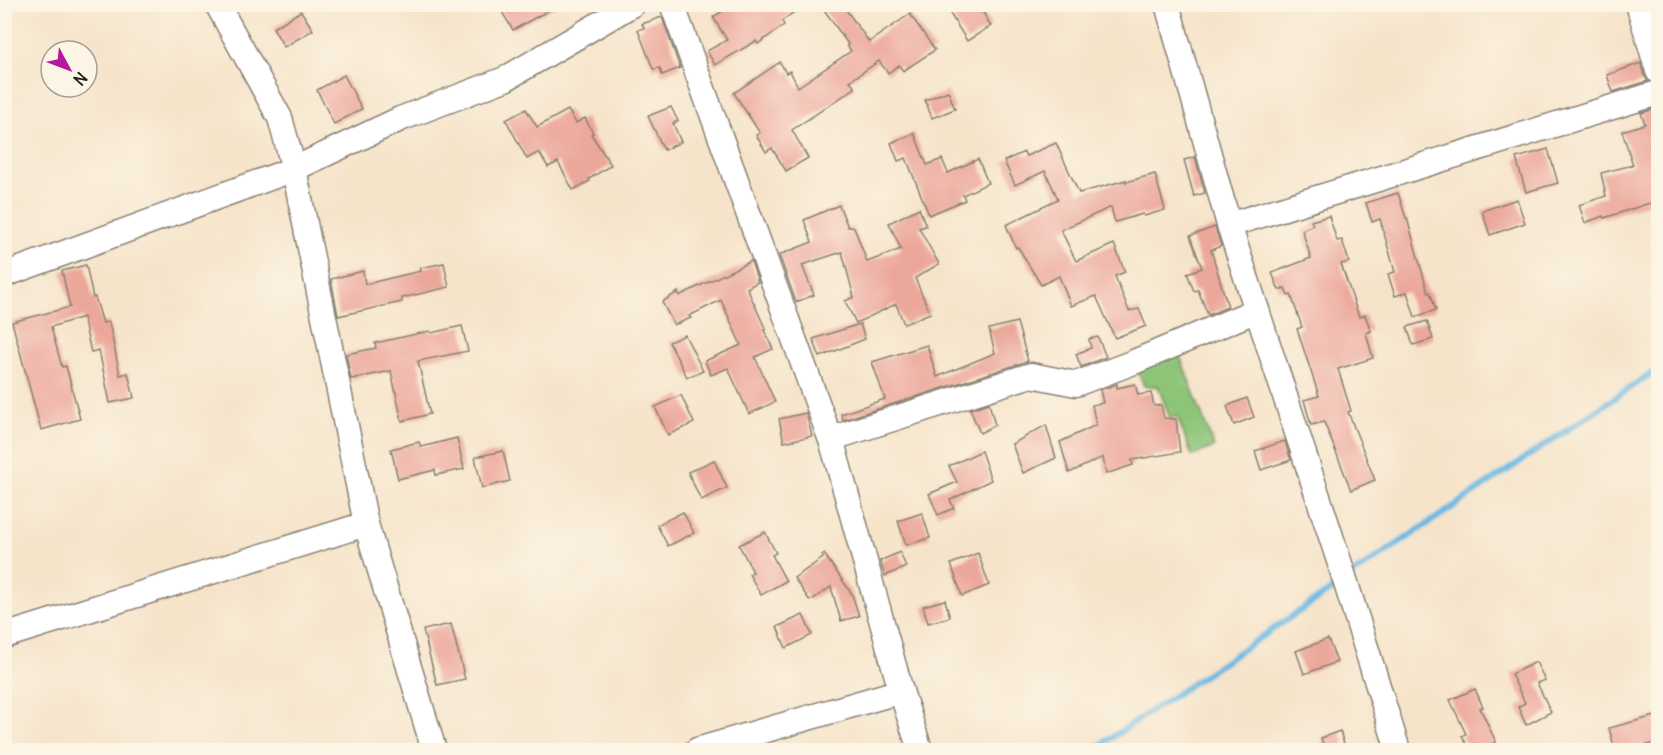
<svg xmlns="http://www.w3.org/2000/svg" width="1663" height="755" font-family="Delius,sans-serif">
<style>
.green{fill:#8dc578;stroke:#54704a;stroke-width:1.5}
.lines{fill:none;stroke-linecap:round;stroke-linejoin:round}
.stream{stroke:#69b8e3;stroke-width:6}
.building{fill:#eca79b}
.minor-casing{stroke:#898073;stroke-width:27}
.minor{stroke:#fff;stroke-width:24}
</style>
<rect width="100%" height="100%" fill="#fcf5e5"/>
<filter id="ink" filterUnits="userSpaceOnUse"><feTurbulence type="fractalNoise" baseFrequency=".0167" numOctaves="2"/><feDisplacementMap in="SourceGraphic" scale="12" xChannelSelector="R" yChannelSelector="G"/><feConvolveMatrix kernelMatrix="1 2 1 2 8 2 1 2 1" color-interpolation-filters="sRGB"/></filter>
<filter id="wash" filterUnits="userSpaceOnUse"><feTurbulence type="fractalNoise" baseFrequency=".008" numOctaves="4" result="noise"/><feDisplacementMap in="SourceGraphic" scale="24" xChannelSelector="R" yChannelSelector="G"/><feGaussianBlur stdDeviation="1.35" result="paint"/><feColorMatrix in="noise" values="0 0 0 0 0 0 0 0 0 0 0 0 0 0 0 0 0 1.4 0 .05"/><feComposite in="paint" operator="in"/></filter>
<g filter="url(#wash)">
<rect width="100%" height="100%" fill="#f6e4ca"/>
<polygon class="green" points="1176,346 1214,447 1192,456 1177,416 1170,418 1158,386 1144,386 1134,362"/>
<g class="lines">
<g class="stream">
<polyline points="1350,576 1658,369"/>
<polyline points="1093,750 1340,584"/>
</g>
</g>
<g id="blocks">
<g class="building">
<polygon points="497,4 560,4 513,30"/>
<polygon points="734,4 805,4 782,21 784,25 758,44 756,41 715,65 707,51 727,40 713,17"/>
<polygon points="820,4 842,4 869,42 910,14 935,50 903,71 899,65 888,73 879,61 850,81 855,88 792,130 808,158 786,171 772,148 766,152 756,135 760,133 734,93 780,62 786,73 790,71 798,87 851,51 847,45 848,44"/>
<polygon points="944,4 978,4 991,26 967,41"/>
<polygon points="301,11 313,30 284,47 273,28"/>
<polygon points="662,17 680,68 662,75 660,68 653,69 638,30 644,28 642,24"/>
<polygon points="1641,63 1644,75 1648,81 1613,92 1607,75"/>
<polygon points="344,75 362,109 334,124 317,90"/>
<polygon points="948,91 955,109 932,118 925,100"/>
<polygon points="671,107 678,121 673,123 681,142 664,150 648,116"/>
<polygon points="1659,108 1659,200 1604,218 1603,216 1585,223 1579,205 1606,196 1601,173 1633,165 1622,131 1645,124 1641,113"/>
<polygon points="526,109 537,127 568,110 576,123 585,118 593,133 591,134 611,165 589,179 590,181 573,190 558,162 548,167 539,152 527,159 506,120"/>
<polygon points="914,133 927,165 942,159 948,173 978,159 988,183 963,195 965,200 929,215 906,158 898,161 891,143"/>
<polygon points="1056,143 1079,193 1126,180 1126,182 1155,174 1165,210 1144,216 1143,214 1115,222 1111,207 1061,230 1076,261 1114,244 1125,272 1115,276 1129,311 1139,309 1146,326 1115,338 1096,296 1071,306 1059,276 1041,285 1018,247 1016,248 1006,225 1041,208 1041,207 1058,199 1045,171 1015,185 1004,161 1024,152 1026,156"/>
<polygon points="1548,149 1558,183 1526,192 1516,158"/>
<polygon points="1195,157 1205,193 1194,196 1184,160"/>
<polygon points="1398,193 1406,218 1407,218 1428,293 1430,292 1436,310 1415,317 1407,292 1395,296 1388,274 1395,272 1380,219 1372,222 1366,203"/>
<polygon points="1517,199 1525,223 1490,235 1482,211"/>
<polygon points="839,205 848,227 854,227 867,262 901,249 889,223 919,208 926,226 919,228 939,264 915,278 930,313 904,324 896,304 856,323 845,301 854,297 842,252 802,265 814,295 796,302 779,255 812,242 804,220"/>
<polygon points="1329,216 1337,241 1342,240 1349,262 1341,264 1359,317 1365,315 1371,331 1366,333 1373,358 1338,369 1351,411 1348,412 1375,480 1351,490 1324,422 1311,425 1304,400 1319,396 1297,329 1302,327 1291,295 1288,296 1285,288 1279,290 1272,273 1311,258 1302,230 1313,225 1311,221"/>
<polygon points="1215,227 1221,246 1211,250 1228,307 1208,315 1198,290 1194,291 1187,273 1202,268 1190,236"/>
<polygon points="751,261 758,282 747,288 766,330 764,330 773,349 755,357 775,402 749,414 728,368 711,375 705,361 741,345 721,300 689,316 691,318 674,325 662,302 678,292 679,296"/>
<polygon points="444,263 449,287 402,298 402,302 338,316 331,279 363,271 365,284 421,271 420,268"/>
<polygon points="86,265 93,298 95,297 103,323 109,322 120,375 128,373 134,398 110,403 99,350 91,352 83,317 51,327 62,367 66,366 80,419 41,430 12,322 70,307 62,271"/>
<polygon points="1427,321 1433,339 1413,345 1407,327"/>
<polygon points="1017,322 1028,361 843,420 841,414 885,399 872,362 927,345 937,377 995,353 989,329"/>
<polygon points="860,324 865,339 820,357 813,339"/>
<polygon points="462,326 468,351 418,361 430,414 402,421 391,371 351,379 346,354 376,348 375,343 430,331 431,333"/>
<polygon points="685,335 703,371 687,377 669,342"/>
<polygon points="1098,337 1106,357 1081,367 1076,354 1091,348 1089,339"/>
<polygon points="1117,384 1117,388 1135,384 1138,395 1151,393 1154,406 1161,405 1164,418 1176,419 1180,452 1132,460 1133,465 1106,474 1103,457 1069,473 1060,442 1096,425 1092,405 1103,403 1100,390"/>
<polygon points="681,395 694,423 668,435 655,407"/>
<polygon points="1247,398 1254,417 1234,425 1227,406"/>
<polygon points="989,403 995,425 980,433 970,409"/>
<polygon points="806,413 812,436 784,442 779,419"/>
<polygon points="1046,425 1056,458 1023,473 1012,444"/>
<polygon points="457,438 464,469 436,475 435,470 398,479 391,449 419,442 421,447"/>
<polygon points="1285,441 1291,460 1261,470 1255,451"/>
<polygon points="503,451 510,481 482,488 475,457"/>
<polygon points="981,451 991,480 950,500 954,508 938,515 929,494 957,482 949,466"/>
<polygon points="714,460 727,488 701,500 688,472"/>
<polygon points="683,512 694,533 668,546 657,525"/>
<polygon points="922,513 930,538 906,545 898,521"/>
<polygon points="765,532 776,553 772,555 786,581 761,595 749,574 753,572 739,545"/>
<polygon points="900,552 906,567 885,576 880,561"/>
<polygon points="978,553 989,585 962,596 951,564"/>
<polygon points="824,554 852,594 859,616 841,621 831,587 810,601 794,578 823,558 822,555"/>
<polygon points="945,600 950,617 928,623 923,606"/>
<polygon points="803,615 812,635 786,648 777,627"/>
<polygon points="451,624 465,679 437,685 423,630"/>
<polygon points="1328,639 1337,662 1304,674 1296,651"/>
<polygon points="1536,662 1545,680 1537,683 1551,712 1526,725 1518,707 1525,703 1511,674"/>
<polygon points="1475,689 1483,707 1480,708 1496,742 1477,750 1470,750 1462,736 1466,734 1450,700"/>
<polygon points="1659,715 1659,742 1625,750 1615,750 1609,728"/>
<polygon points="1340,731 1346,750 1325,750 1321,738"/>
</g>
</g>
</g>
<g filter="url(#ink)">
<use href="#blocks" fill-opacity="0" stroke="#898073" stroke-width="1.5"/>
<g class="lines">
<g class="minor-casing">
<g id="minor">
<polyline points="217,4 280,118 294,169 366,524 434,750"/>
<polyline points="672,4 833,446 901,691 920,750"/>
<polyline points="1167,4 1229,225 1340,564 1398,750"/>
<polyline points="1638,4 1658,71"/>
<polyline points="1229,225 1658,93"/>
<polyline points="4,275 294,169 400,119 505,79 633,4"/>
<polyline points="833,446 836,437 1031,375 1076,384 1134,362 1257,310"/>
<polyline points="4,636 366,524"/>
<polyline points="697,750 901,691"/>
</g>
</g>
<use href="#minor" class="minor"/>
</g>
</g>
<rect width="1663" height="755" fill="none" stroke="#fcf5e5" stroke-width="24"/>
<g transform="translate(69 69) rotate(131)"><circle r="28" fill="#fcf5e5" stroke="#a29e95" stroke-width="1.5"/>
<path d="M0-4.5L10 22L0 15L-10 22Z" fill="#b5179e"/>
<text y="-9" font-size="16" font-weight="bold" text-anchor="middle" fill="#1c1c1c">N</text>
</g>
</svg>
